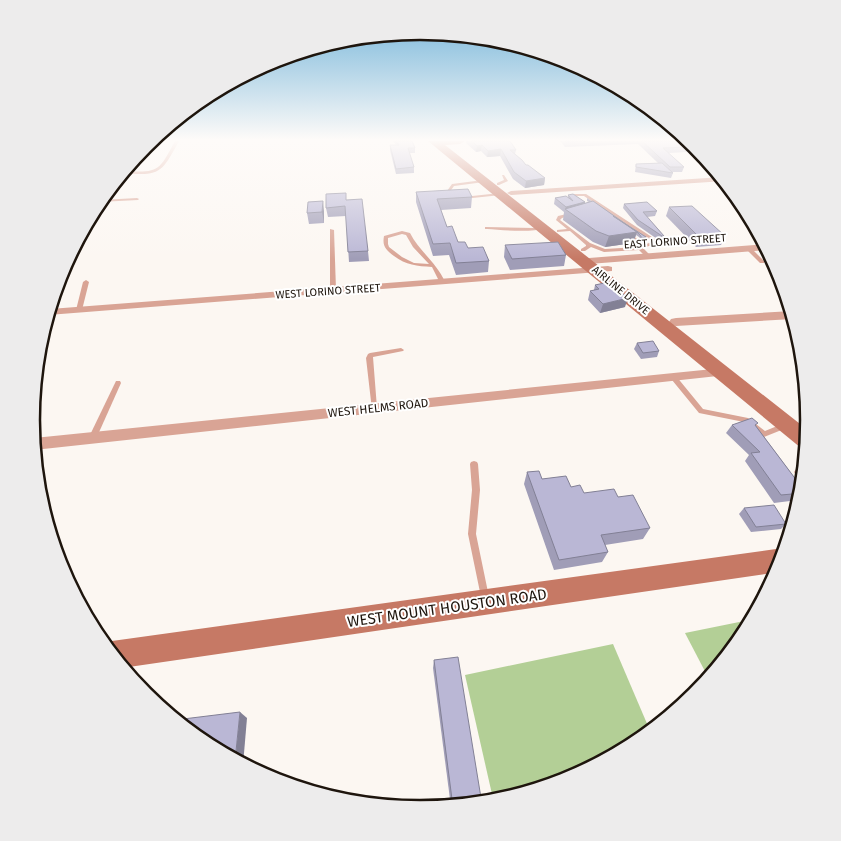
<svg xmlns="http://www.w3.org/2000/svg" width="841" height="841" font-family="'Fira Sans',sans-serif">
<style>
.green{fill:#b3cf96}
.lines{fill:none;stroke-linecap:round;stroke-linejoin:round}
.service{fill:#d9a495;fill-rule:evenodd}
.minor{fill:#d9a495;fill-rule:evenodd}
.tertiary{fill:#d9a495;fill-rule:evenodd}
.secondary{fill:#c67965;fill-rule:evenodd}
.wall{fill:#a09db7}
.shaded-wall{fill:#828095}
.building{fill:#bab7d5;stroke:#828095}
.labels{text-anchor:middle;stroke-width:4;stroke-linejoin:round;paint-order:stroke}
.far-street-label{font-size:11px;fill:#1e150d;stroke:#fff}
.street-label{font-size:12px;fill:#1e150d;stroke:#fff}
.near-street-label{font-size:15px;fill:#1e150d;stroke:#fff}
.rim{fill:none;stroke:#1e150d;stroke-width:2.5}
</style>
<rect width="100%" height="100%" fill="#fcf7f2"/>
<g class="green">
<polygon points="754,619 744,637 709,679 685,633"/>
<path d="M613,644L651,733C610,766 545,793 494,803L465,675Z"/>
</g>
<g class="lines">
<g class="service">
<path d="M175,141H179C161,174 160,176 122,173L124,171C159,173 159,171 175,141Z"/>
<polygon points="502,175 504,175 508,181 499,185 497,185 497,183 504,180"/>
<polygon points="483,180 485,181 484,182 454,186 449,193 442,193 440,192 447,191 452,184"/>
<polygon points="500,193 501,193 501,195 463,199 461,198 463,197"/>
<polygon points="572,194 586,194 658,241 658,243 643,248 650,255 650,257 646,257 639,250 604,252 591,247 585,251 581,251 581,249 586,246 586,245 570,231 557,232 557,230 567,229 556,220 558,216 571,213 573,213 573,215 562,218 560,220 590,243 605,249 637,247 634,241 625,235 625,234 627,233 638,239 641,246 652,242 584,196 572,196"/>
<polygon points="137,198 139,199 138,200 99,202 101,200"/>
<path d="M485,227L534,228L543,227L545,228C532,233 502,230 487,229H485Z"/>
<polygon points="330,229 334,230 336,290 333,292 330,290"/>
<path d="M402,231L410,233C419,251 437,263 445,282L444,283H440L432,267C417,266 406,265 394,256C386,250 382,246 384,236ZM402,234L406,235L413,247L429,264L414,263L402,257L389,247L388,244V238Z"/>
<polygon points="746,247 750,247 764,261 764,263 760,263 746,249"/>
<polygon points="86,280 89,282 82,310 81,311 77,311 76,310 83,282"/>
<polygon points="401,348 404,350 403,351 373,357 377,408 376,410 372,410 366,358 368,354 370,353"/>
<polygon points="672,376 676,376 703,409 748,418 765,431 787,422 789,423 790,425 789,427 764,437 744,422 699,413 672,380 671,378"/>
<polygon points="116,381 120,381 121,383 96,439 90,439 89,437"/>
<polygon points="474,461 477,462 478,464 480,490 476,534 489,597 488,600 485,601 482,600 481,597 468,534 472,490 470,464 471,462"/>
<polygon points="802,464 805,464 805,470 802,472 804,476 803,485 801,484 794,472 799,465"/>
</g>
<g class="minor">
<polygon points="722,177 725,181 511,195 507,193 511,191"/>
<polygon points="766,244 768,250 589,264 584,261 589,258"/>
<polygon points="608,266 612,267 612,271 48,315 50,309"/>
<polygon points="723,368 729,372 727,375 34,450 34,438"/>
</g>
<polygon class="tertiary" points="792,311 794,319 793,319 676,326 671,325 669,322 671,319 676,318"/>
<g class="secondary">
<polygon points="428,141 465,141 460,144 445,145 809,431 807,450 801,448"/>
<polygon points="783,548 786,550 779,572 122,668 103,645 112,641"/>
</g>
</g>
<g class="wall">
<polygon points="393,141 412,141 415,148 415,153 409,153 414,167 414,173 396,174 390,150 390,145 396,145"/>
<polygon points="466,141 510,141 516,150 515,154 526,165 545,178 544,185 525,188 513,179 500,156 487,157 481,151 476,152 466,143"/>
<polygon points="560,141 691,141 716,170 710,171 687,152 668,153 684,167 682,172 672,172 673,173 671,178 635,172 636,164 658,163 638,144 565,147"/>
<polygon points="416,192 472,197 471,208 441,210 447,227 458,242 489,261 488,272 456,275 449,255 433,256 416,202"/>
<polygon points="568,195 585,202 584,204 589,202 587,201 587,198 646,237 645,240 641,241 639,237 636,235 633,243 605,247 593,242 563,220 564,212 554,204 555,198 568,197"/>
<polygon points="346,200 368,251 369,261 349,262 346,216 328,217 326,208"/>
<polygon points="624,204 657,211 655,216 647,217 664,236 663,241 660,241 637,225 623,208"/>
<polygon points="669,207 725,236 721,245 696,247 666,216"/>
<polygon points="324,211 324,223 309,224 307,213"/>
<polygon points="505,245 566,255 564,266 510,270 504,257"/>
<polygon points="595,285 625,307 600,313 588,300 590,291 594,290"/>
<polygon points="637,343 659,351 657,357 641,359 634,349"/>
<polygon points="732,425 756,426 803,489 802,496 798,500 774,503 745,461 749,455 726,433"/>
<polygon points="527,472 542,479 571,487 584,493 618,497 650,528 643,539 605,545 608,552 602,562 554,570 524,484"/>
<polygon points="744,508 786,524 781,529 751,532 739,514"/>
<polygon points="434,660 482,804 451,807 433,668"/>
</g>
<g class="shaded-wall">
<polygon points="482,145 481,151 476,152 477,146"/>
<polygon points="501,149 500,156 487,157 488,151"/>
<polygon points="712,166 713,166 716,170 710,171"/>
<polygon points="545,178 544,185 525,188 526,181"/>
<polygon points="323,201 324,211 324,223 322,212"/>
<polygon points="585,202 584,207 565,209 566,207"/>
<polygon points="637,232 633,243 605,247 609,236"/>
<polygon points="646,237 645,240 641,241 642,238"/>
<polygon points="628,298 625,307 600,313 603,304"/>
<polygon points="240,712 247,718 243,765 235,761"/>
</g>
<g class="building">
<polygon points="396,141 412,141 415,148 408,148 414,167 396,169 390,145 399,145"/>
<polygon points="472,141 510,141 516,150 510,150 522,160 526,165 528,165 545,178 526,181 514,172 501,149 488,151 482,145 477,146"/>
<polygon points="565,141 588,141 566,142"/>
<polygon points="642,141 691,141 696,145 713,166 712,166 688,147 663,148 684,167 670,167"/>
<polygon points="662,163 673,173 636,167 636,164"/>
<polygon points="468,189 472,197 437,199 447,227 452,226 458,242 465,242 468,248 483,247 489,261 456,263 450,243 433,244 416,192"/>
<polygon points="346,193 346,200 362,199 368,251 348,252 345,206 326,208 326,194"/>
<polygon points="573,194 585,202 566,207 555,198 566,196 573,201 568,195"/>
<polygon points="323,201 322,212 307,213 308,202"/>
<polygon points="593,201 637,232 609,236 596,231 565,209"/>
<polygon points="647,202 657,211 643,212 664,236 662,236 638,220 624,204"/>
<polygon points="692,206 725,236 700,238 669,207"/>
<polygon points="613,216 646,237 642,238 640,235 637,232"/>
<polygon points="558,242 566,255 512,259 505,245"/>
<polygon points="609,282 628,298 603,304 590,291 599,289 595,285"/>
<polygon points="653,341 659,351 643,353 637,343"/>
<polygon points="752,418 758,423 755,425 803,489 803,493 781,495 751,453 760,452 732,425"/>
<polygon points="539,471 542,479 566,476 571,487 580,485 584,493 614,489 618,497 633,495 650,528 601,535 608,552 559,560 527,472"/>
<polygon points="774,505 786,524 756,527 744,508"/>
<polygon points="458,657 482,804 453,807 434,660"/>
<polygon points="240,712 235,761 204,744 175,720"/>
</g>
<linearGradient id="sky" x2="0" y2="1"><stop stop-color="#6bb0d7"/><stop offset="0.54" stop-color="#fefbf9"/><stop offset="1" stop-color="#fefbf9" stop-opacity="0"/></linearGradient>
<rect width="841" height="259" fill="url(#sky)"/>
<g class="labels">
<g class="far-street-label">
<text transform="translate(675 241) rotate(-4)" y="4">EAST LORINO STREET</text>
<text transform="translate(621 290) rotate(39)" y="4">AIRLINE DRIVE</text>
<text transform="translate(328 291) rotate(-4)" y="4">WEST LORINO STREET</text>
</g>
<g class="street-label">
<text transform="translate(378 408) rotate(-6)" y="4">WEST HELMS ROAD</text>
</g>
<g class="near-street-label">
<text transform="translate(447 608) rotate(-8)" y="5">WEST MOUNT HOUSTON ROAD</text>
</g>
</g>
<path d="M0 0H841V841H0ZM40 420a380 380 0 1 1 760 0a380 380 0 1 1-760 0Z" fill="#edecec" fill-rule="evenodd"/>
<path class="rim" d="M40 420a380 380 0 1 1 760 0a380 380 0 1 1-760 0Z"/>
</svg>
